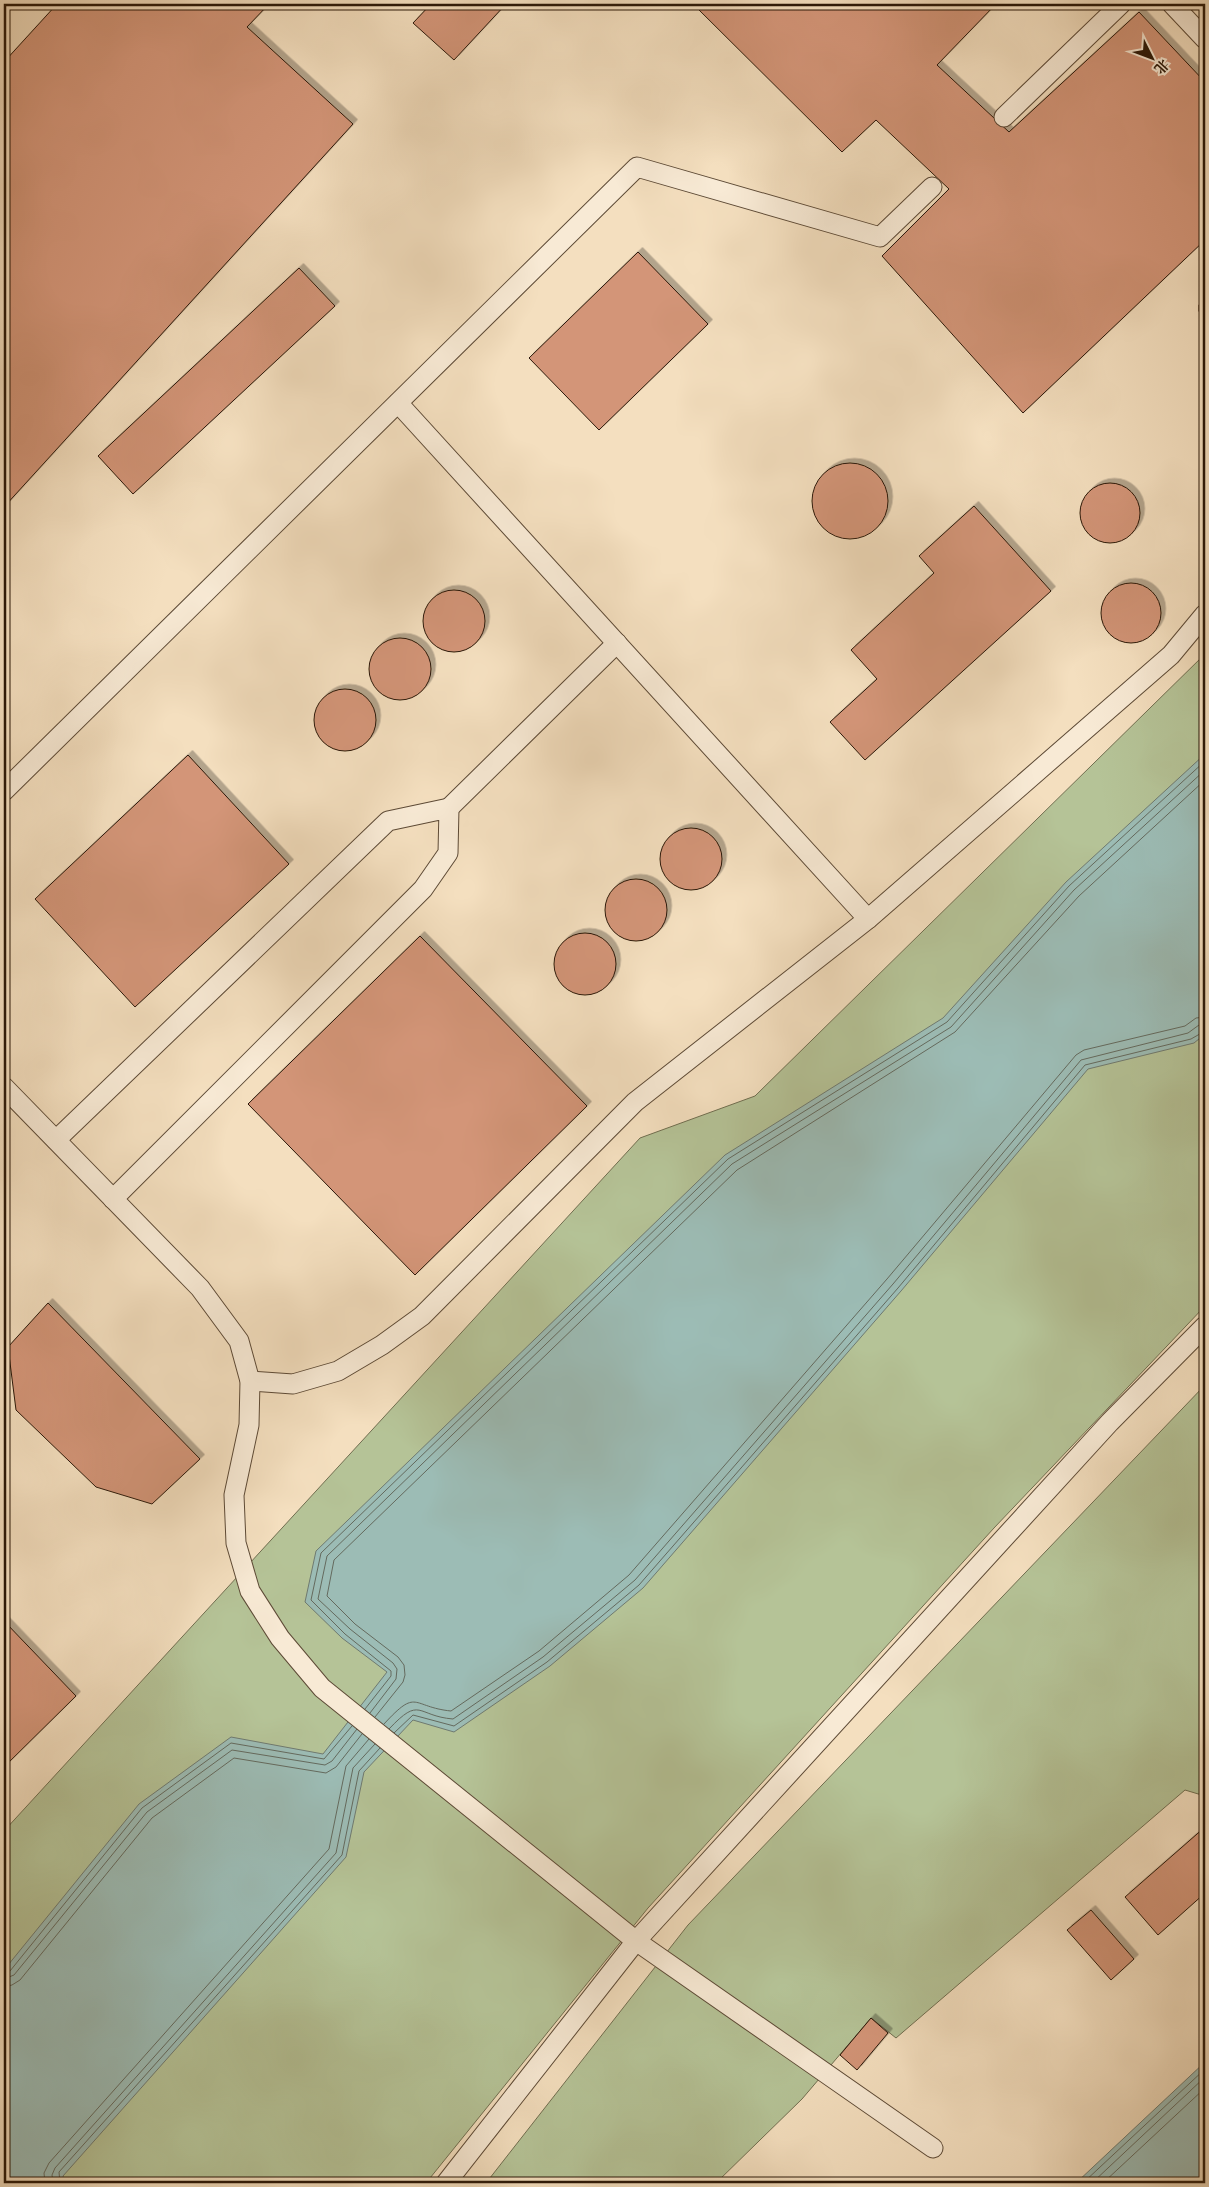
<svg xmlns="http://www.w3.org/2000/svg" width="1209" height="2187" font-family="'IM FELL Double Pica','Noto Serif SC',serif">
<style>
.green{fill:#b5c397;stroke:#706e50}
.water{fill:#9cbcb5;stroke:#6f7a70}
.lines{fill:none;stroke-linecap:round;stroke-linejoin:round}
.shore{stroke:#646a5e;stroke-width:1}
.building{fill:#d39578;stroke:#2b1808;filter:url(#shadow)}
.lane-casing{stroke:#5d4a36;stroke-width:21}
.lane{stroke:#f8ead5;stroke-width:19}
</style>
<defs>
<filter id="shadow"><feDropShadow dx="4.5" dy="-4.5" stdDeviation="0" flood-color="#0004"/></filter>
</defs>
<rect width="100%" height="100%" fill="#f4dfbf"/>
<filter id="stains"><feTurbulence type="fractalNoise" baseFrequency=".004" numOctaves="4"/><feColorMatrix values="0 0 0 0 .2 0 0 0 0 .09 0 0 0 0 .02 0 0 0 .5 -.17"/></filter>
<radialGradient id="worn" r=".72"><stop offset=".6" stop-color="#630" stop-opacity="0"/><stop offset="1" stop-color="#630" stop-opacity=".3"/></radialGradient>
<g class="green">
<polygon points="1205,654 1205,1306 994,1528 648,1908 426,2183 4,2183 4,1831 640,1138 755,1096"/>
<polygon points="1205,1385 1205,1796 1185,1790 896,2038 871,2018 802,2099 716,2183 486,2183 688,1925"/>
</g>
<g class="water">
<polygon points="1205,754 1205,1034 1194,1043 1088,1069 901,1291 643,1588 550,1666 454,1732 413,1720 364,1772 346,1857 63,2176 65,2183 4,2183 4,1970 139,1804 231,1737 323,1754 387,1672 342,1638 305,1602 316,1551 725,1155 943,1018 1066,882"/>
<polygon points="1205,2062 1205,2183 1076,2183"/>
</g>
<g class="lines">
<g class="shore">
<polyline points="365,1709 391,1676 391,1671 345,1634 311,1600 321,1553 728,1159 947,1022 1069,886 1205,761"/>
<polyline points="370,1713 396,1679 397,1669 393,1663 350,1629 318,1599 327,1556 732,1164 951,1027 1074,890 1205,770"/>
<polyline points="375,1717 403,1682 405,1675 404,1665 398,1657 355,1624 327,1596 334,1560 737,1170 955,1032 1079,896 1205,780"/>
<path d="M384,1724C418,1687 411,1707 451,1711L539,1651L629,1575L887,1279L1076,1055L1084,1050L1185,1026L1196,1018L1205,1017"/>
<path d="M389,1729C421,1695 416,1716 453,1719L543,1657L635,1580L893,1284L1081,1060L1188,1033L1199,1025L1205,1024"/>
<polyline points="394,1733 413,1715 454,1726 547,1662 639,1585 898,1288 1085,1065 1191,1039 1205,1031"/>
<polyline points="4,1973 10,1971 142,1808 231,1743 324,1759 352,1726"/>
<polyline points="4,1979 14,1975 147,1812 232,1750 325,1765 332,1761 357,1729"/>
<polyline points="4,1987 12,1985 20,1980 152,1818 234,1758 326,1773 336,1767 362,1734"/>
<polyline points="45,2183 44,2173 49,2163 329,1849 346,1766 369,1739"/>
<polyline points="53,2183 52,2175 55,2168 336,1853 353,1768 375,1744"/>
<polyline points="60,2183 59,2172 342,1855 359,1771 380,1748"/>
<polyline points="1083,2183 1205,2069"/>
<polyline points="1092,2183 1205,2077"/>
<polyline points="1103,2183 1205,2088"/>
</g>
</g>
<g class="building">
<polygon points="57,4 269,4 247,27 353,124 4,507 4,62"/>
<polygon points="431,4 506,4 454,60 413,23"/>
<polygon points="693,4 996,4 937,65 1009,132 1139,12 1205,82 1205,240 1023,413 882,256 949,189 876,120 842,152"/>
<polygon points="638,252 708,324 599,430 529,358"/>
<polygon points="299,268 335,306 133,494 98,456"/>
<polygon points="1205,297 1205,323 1199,311 1199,305"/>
<circle cx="850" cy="501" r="38"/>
<circle cx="1110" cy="513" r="30"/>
<polygon points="974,506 1051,591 865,760 830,722 877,679 851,650 934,573 919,556"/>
<circle cx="1131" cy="613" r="30"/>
<circle cx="454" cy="621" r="31"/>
<circle cx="400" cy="669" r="31"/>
<circle cx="345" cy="720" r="31"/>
<polygon points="188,755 289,864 135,1007 35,899"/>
<circle cx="691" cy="859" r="31"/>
<circle cx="636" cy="910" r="31"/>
<circle cx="585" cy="964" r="31"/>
<polygon points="420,936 587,1106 415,1275 248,1104"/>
<polygon points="48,1303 200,1459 152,1504 96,1487 16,1410 8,1347"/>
<polygon points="4,1621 76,1696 4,1767"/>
<polygon points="1205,1827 1205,1893 1158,1935 1125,1897"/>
<polygon points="1091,1910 1134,1959 1111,1980 1067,1930"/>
<polygon points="871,2018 888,2033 857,2070 840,2055"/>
</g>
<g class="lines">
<g class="lane-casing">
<g id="lane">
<polyline points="1172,4 1205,39"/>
<polyline points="1004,117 1121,4"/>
<polyline points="398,403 868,919"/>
<polyline points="4,791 637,167 880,237 932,187"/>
<polyline points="449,808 617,643"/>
<polyline points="4,1087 200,1288 239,1341 250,1381 249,1425 234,1495 236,1543 250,1591 280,1638 322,1688 636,1941 933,2148"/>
<polyline points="56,1140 388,821 449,808 448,853 423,889 113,1199"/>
<polyline points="250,1381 293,1384 338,1371 382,1345 422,1316 635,1102 868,919 1171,655 1205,614"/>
<polyline points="446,2183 636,1941 1110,1422 1205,1326"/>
</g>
</g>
<use href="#lane" class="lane"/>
</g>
<rect width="1209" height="2187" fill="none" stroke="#f4dfbf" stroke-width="20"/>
<rect x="5" y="5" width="1199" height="2177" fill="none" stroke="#2b1808" stroke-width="2.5"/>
<rect x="10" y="10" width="1189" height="2167" fill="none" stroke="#2b1808"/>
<g transform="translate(1152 58) rotate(132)" stroke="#f8ead5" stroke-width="4" paint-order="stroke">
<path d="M0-4L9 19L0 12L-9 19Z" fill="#2b1808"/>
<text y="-8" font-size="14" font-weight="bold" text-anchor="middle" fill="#2b1808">北</text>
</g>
<rect width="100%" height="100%" filter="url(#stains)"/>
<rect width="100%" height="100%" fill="url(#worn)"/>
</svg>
